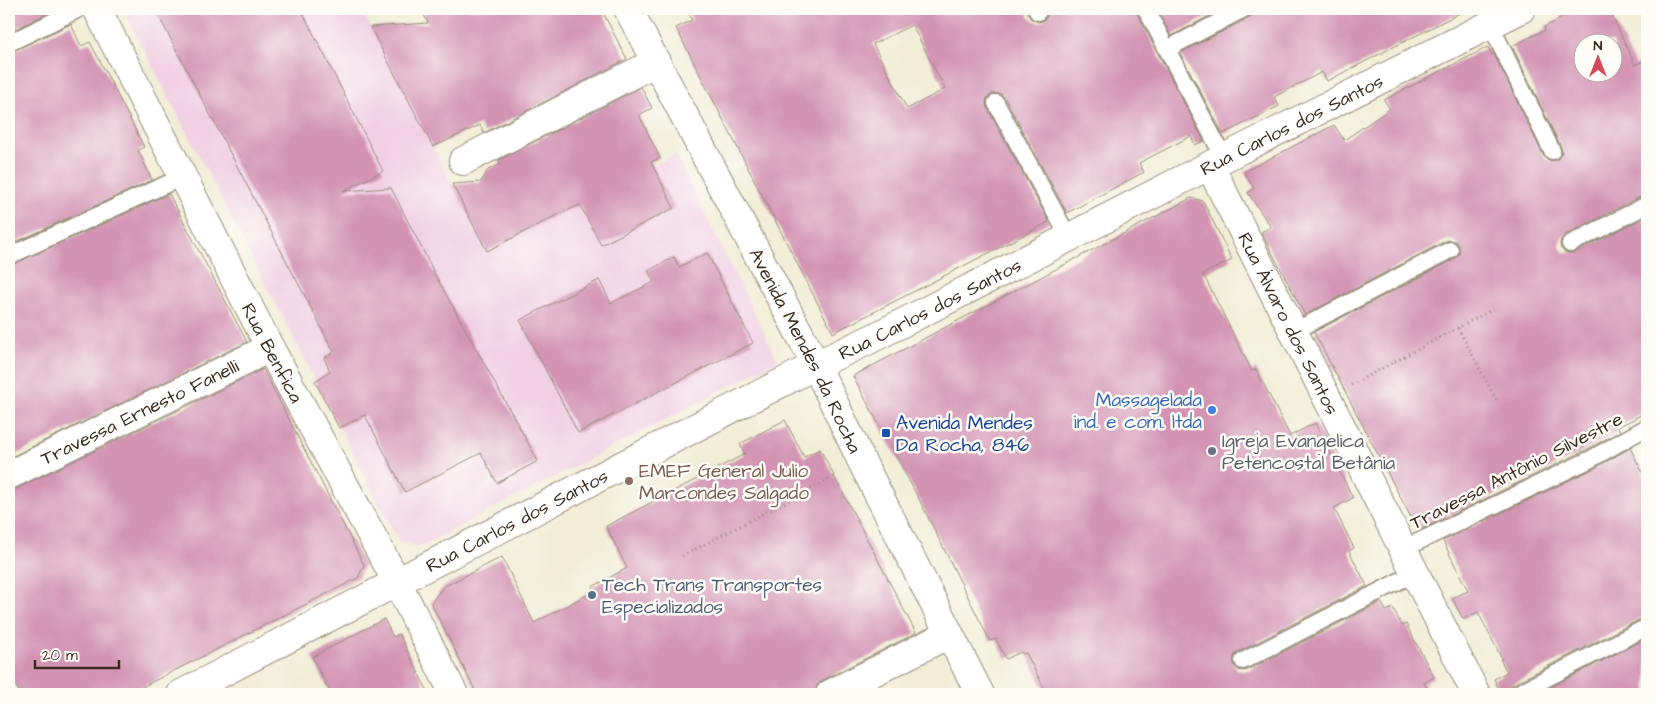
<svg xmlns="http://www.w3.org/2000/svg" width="1656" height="703" font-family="'Architects Daughter',sans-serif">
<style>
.built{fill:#f1d0e4}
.building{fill:#d394b4;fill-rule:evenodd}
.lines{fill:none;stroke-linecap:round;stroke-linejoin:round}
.service-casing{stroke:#968c7a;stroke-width:19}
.minor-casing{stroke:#968c7a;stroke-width:30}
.tertiary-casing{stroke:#968c7a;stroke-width:30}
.path{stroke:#968c7a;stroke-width:3;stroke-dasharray:1 4;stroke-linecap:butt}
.service{stroke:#fff;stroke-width:16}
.minor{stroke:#fff;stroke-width:28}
.tertiary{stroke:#fff;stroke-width:28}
.shop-dot{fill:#3f7fe0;stroke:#fdfcf7;stroke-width:2}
.transit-dot{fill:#1a4fb4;stroke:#fdfcf7;stroke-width:2}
.worship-dot{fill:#6b7280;stroke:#fdfcf7;stroke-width:2}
.education-dot{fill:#8d6e63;stroke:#fdfcf7;stroke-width:2}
.service-dot{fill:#5c6f8a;stroke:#fdfcf7;stroke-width:2}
.labels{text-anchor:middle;stroke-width:5;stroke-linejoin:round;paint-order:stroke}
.street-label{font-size:19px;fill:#3b2a1e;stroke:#fdfcf7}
.shop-label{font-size:19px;fill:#366cbe;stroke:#fdfcf7;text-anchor:end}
.transit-label{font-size:19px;fill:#164399;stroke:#fdfcf7;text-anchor:start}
.worship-label{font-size:19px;fill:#5b616d;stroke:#fdfcf7;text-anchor:start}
.education-label{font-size:19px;fill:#785e54;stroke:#fdfcf7;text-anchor:start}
.service-label{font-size:19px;fill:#4e5e75;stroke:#fdfcf7;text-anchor:start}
</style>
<rect width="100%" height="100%" fill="#fdfcf7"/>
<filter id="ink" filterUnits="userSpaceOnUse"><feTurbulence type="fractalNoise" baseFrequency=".02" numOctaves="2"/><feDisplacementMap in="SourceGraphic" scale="10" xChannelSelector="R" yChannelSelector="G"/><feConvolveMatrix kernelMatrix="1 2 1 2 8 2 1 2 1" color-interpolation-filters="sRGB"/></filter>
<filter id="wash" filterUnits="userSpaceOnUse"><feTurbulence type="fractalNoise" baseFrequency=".0096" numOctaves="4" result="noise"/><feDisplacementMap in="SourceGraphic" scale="20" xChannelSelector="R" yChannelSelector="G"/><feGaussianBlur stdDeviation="1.12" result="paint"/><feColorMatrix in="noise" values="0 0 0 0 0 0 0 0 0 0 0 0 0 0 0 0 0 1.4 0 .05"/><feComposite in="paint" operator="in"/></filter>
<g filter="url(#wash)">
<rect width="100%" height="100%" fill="#f1edd6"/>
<polygon class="built" points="123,9 361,9 487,251 675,154 778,361 419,547 399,542"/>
<g id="blocks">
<g class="building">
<polygon points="9,9 57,9 9,32"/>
<polygon points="155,9 301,9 383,171 343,191 391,188 437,278 538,461 497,483 481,453 405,492 365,415 339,428 315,381 330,371 324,358 334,352"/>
<polygon points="421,9 601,9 627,59 484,133 480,125 433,147 370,27 428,23"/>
<path d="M687,9H1026L1030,18L1038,22L1043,21L1047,17V9H1136L1137,14L1204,141L1195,145L1191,136L1139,163L1144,172L1067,213L1005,98L1001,94H992L987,98L986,103L987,108L1049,222L833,333L676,28L692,20ZM912,25L945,89L907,109L873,44Z"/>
<polygon points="1157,9 1223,9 1171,36"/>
<polygon points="1254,9 1468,9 1327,81 1322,72 1274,97 1279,106 1223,134 1180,53 1249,18 1253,14"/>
<path d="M1557,9H1609L1635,65L1647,59V195L1642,196L1565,235L1561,239L1560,244L1561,249L1565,253H1574L1647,216V412L1618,427L1620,431L1586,450L1418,531L1314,332L1455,259L1459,255V246L1455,241L1450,240L1445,241L1305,315L1261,232L1271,227L1248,193L1254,188L1244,172L1334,125L1344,140L1390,109L1384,100L1488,47L1492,55L1494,54L1543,155L1546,159L1551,161L1557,160L1562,152L1561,147L1512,46L1545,30L1544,27L1562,18ZM1584,42H1614V72H1584Z"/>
<polygon points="71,24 81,46 90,42 100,61 144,147 138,150 152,180 9,245 9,53"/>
<polygon points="641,87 652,108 639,115 660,158 651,162 674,208 601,245 580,205 559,214 487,251 452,184 481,182 488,170 501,164 499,160"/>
<polygon points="169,194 247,342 9,458 9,266"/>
<polygon points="1191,198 1203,201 1232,260 1203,274 1252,371 1256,369 1290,436 1315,423 1353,498 1334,508 1354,548 1349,551 1367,586 1238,652 1234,656 1234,665 1238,670 1243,671 1248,670 1381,602 1386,611 1393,608 1402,626 1406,624 1434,677 1424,683 1430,694 1047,694 1026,653 1023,654 1021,652 1006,659 996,639 990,641 920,501 853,376"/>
<polygon points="707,253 753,343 578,433 520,320 599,280 611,303 654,282 648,271 674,257 679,267"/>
<polygon points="263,369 364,565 358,578 128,694 20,694 9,672 9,490 16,489"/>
<polygon points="785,420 804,457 820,449 916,633 823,680 817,686 815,694 477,694 431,603 443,587 502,557 534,623 594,591 592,587 627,568 606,526 745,454 740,444"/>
<polygon points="1630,448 1647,481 1647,617 1642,618 1511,685 1507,689 1506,694 1501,694 1494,679 1507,672 1500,659 1502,659 1478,612 1463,619 1452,598 1468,591 1443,541 1595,468"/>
<polygon points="384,619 393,637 399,634 429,694 331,694 312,657"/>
<polygon points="1647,638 1647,694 1537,694"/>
</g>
</g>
</g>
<g filter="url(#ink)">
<use href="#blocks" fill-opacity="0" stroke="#968c7a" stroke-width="1"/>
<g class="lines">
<g class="service-casing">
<g id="service">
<polyline points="1036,9 1038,12"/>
<polyline points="1146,9 1224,158"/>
<polyline points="1490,24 1552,151"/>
<polyline points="9,43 79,9"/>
<polyline points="1167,49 1244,9"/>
<polyline points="996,103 1069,238"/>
<polyline points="1570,244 1647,205"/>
<polyline points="9,256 182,177"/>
<polyline points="1293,332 1450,250"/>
<polyline points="1403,549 1591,459 1647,427"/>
<polyline points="1243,661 1415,573"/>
<polyline points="1516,694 1647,627"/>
</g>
</g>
<g class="minor-casing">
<g id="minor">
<path id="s1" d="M97,9L270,348L397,582L454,694"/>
<polyline points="463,161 656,62"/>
<path id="s2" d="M1210,166L1476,694"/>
<path id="s3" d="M9,475L270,348"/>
<path id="s4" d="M181,694L816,365L871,339L1224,158L1521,9"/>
<polyline points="830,694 949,634"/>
</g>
</g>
<g class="tertiary-casing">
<g id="tertiary">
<path id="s5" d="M628,9L816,365L862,462L980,694"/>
</g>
</g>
<g class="path">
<polyline points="1458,328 1498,403"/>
<polyline points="1351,385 1495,308"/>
<polyline points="682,556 837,475"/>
<polyline points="1629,694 1647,684"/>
</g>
<use href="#service" class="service"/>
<use href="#minor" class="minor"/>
<use href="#tertiary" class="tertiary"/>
</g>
</g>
<circle class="shop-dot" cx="1212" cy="410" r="5"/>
<rect class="transit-dot" x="881" y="428" width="10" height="10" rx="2.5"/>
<circle class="worship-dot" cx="1212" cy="451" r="5"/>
<circle class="education-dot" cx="629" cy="481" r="5"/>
<circle class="service-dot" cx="592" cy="595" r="5"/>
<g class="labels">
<g class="street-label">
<text dy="7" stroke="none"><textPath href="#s4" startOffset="1248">Rua Carlos dos Santos</textPath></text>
<text dy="7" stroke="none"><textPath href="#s4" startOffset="842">Rua Carlos dos Santos</textPath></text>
<text dy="7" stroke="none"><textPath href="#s2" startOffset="176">Rua Álvaro dos Santos</textPath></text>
<text dy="7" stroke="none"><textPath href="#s5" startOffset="385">Avenida Mendes da Rocha</textPath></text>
<text dy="7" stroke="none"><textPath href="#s1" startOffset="386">Rua Benfica</textPath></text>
<text dy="7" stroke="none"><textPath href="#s3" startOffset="145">Travessa Ernesto Fanelli</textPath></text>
<text transform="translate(1516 470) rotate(-27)" y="7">Travessa Antônio Silvestre</text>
<text dy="7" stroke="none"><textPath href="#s4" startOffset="378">Rua Carlos dos Santos</textPath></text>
</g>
<g class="shop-label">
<text x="1202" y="406">Massagelada<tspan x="1202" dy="22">ind. e com. ltda</tspan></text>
</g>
<g class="transit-label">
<text x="896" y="429">Avenida Mendes<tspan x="896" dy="22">Da Rocha, 846</tspan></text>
</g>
<g class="worship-label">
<text x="1222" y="447">Igreja Evangelica<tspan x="1222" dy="22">Petencostal Betânia</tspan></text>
</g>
<g class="education-label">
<text x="639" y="477">EMEF General Julio<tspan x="639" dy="22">Marcondes Salgado</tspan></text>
</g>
<g class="service-label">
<text x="602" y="591">Tech Trans Transportes<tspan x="602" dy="22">Especializados</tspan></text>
</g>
</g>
<rect width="1656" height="703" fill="none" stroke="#fdfcf7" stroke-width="30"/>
<g transform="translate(1598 58)"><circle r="24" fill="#fdfcf7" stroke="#afa8a0"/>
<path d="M0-4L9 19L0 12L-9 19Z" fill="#d1495b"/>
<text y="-8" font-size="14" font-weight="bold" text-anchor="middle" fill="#3b2a1e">N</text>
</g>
<path d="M35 660v8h84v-8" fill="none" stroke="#3b2a1e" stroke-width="2.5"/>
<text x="42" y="660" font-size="15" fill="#3b2a1e" stroke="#fdfcf7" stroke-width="4" paint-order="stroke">20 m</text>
</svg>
